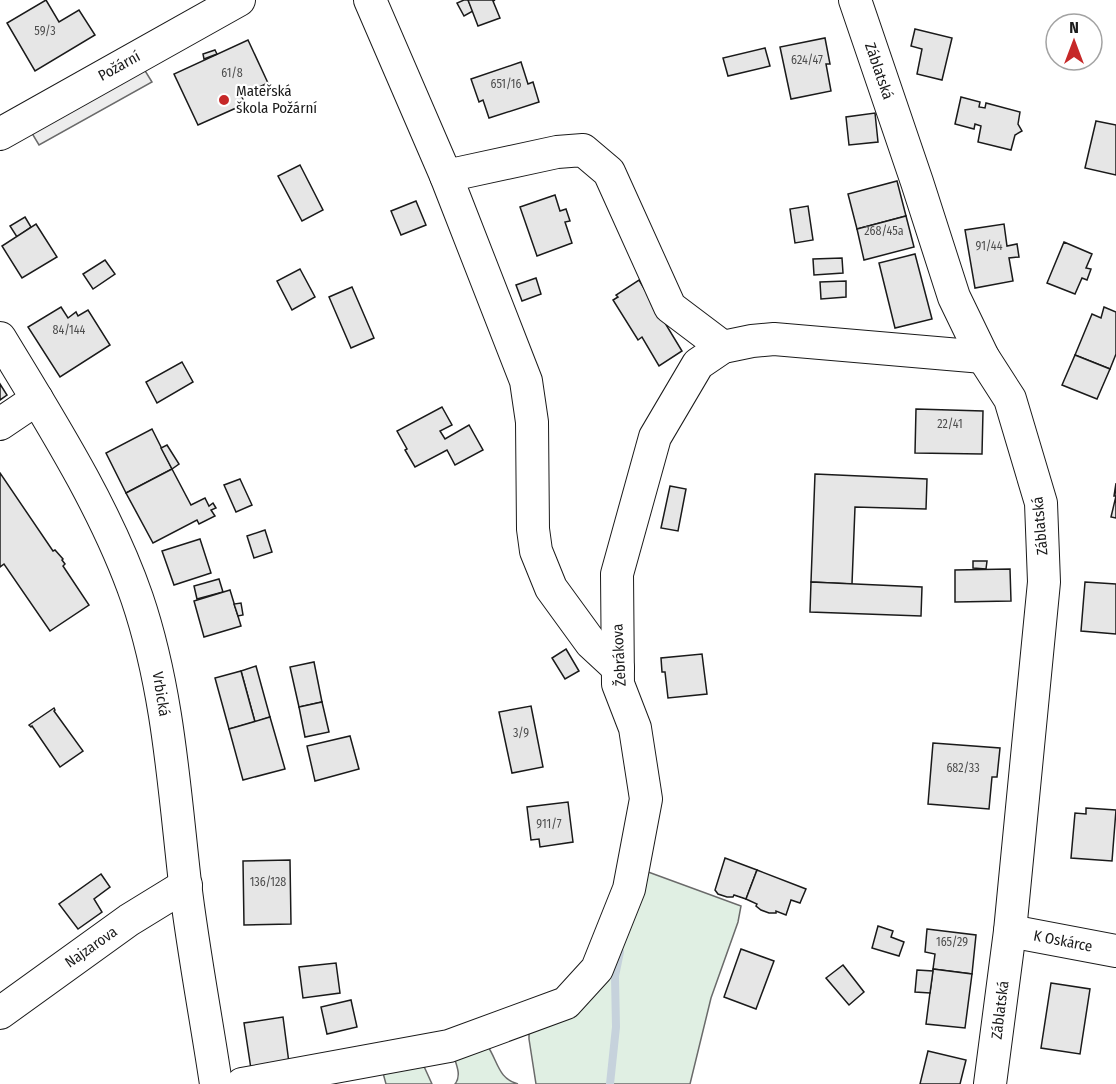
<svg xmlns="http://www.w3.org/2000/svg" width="1116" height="1084" font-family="'Fira Sans Condensed',sans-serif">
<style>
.green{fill:#e0efe3;stroke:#6a6a6a;stroke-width:1.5}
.parking{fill:#ededed;stroke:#6a6a6a;stroke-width:1.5}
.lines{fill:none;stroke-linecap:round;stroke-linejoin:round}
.stream{stroke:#c6d2dc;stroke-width:8}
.building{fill:#e6e6e6;stroke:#1a1a1a;stroke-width:1.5}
.minor-casing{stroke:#1a1a1a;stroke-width:34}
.minor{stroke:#fff;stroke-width:32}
.poi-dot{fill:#c62828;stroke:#fff;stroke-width:2}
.labels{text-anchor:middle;stroke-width:4.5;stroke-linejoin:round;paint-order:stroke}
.number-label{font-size:12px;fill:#4d4d4d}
.street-label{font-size:15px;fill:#1a1a1a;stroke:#fff}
.poi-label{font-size:15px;fill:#1a1a1a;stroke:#fff;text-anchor:start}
</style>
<rect width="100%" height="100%" fill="#fff"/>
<g class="green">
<polygon points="640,869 741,906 738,922 711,998 690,1084 536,1084 529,1039 529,1030 566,1011"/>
<path d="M487,1045C498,1061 498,1079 518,1084H455C462,1075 456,1064 453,1054Z"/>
<polygon points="422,1062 432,1084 386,1084 383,1073"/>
</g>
<polygon class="parking" points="136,56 152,82 39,145 24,120"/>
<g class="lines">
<polyline class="stream" points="610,1084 616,1027 615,976 620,952"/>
</g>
<g class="building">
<polygon points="46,0 59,22 79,10 95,35 35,71 7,23"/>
<polygon points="464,0 468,0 473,11 464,16 457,3"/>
<polygon points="468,0 495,0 493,1 500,18 478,26"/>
<polygon points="915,29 952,38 942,80 917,74 922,49 911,46"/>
<polygon points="825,38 830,64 826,64 831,91 791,99 780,47"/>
<polygon points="248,40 268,83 241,95 245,104 198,125 174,74"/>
<polygon points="765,48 770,66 728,76 723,58"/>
<polygon points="215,50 217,54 204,59 203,54"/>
<polygon points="521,62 528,84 533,82 539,102 489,118 483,100 479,102 471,79"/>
<polygon points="961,97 980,102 979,107 985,108 986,103 1020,112 1018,124 1022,131 1015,135 1011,150 978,142 981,126 975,124 974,129 955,124"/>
<polygon points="875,113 878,142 849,145 846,117"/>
<polygon points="1096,121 1116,125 1116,175 1085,168"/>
<polygon points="300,165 323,210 302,221 278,176"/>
<polygon points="897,181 906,216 857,229 848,194"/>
<polygon points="555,195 560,211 566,209 570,221 565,222 572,243 537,256 520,207"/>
<polygon points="416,201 426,225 401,235 391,211"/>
<polygon points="808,206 813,240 795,243 790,209"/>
<polygon points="906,216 914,247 864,260 857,229"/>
<polygon points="25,217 31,227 17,237 10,226"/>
<polygon points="36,224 57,257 22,278 2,246"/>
<polygon points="1004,224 1007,246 1017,244 1019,257 1009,258 1013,281 975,288 965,230"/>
<polygon points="1064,242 1092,254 1086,268 1091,269 1087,280 1082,278 1075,294 1047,283"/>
<polygon points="915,254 932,319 895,328 879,263"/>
<polygon points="842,258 843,273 814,275 813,259"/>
<polygon points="105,260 115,274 93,289 83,274"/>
<polygon points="300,269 315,297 292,310 277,281"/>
<polygon points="536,278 541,294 522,301 516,285"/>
<polygon points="639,280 682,351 659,366 642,337 638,340 613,300 618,297 616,295"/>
<polygon points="846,281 846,297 821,299 820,282"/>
<polygon points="352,287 374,338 351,348 329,297"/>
<polygon points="61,307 68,318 76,312 78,316 88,310 110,345 60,377 28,327"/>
<polygon points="1104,307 1116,312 1116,354 1110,369 1075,355 1092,314 1101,318"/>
<polygon points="1075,355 1110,369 1097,399 1062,385"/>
<polygon points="182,362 193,382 157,403 146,382"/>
<polygon points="0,384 7,395 0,400"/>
<polygon points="442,407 452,425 440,431 445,439 469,425 483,450 455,465 447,450 415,467 405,450 407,449 397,431"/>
<polygon points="916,409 983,411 982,454 915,453"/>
<polygon points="152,429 172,469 126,493 106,453"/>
<polygon points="167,445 179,464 172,469 161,448"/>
<polygon points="172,469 191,505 205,498 209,506 213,503 216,508 211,510 215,516 199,524 197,520 153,543 126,493"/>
<polygon points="0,473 53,551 55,550 63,559 62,560 65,564 63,566 89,605 50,631 4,564 0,567"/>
<polygon points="815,474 927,479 926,509 855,507 852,584 811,582"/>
<polygon points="240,479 252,505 236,512 224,485"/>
<polygon points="1116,483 1116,518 1111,517 1116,496 1114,496"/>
<polygon points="670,486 686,489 678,531 661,528"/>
<polygon points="265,530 272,552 254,558 247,536"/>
<polygon points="200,539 211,573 174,585 162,551"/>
<polygon points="973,561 987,561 986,569 973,568"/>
<polygon points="1010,569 1011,601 955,602 955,570"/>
<polygon points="219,579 223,592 197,599 194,586"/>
<polygon points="811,582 922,587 921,616 810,612"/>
<polygon points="1085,582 1116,584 1116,634 1081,631"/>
<polygon points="230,590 241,626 204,637 194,601"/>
<polygon points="241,603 243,615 238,616 234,604"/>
<polygon points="566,649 579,671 565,679 552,658"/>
<polygon points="702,654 707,694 668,698 665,672 662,672 661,658"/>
<polygon points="314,662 322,702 299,707 290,667"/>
<polygon points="256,666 270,717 255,722 241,671"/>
<polygon points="241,671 255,722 229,729 215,678"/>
<polygon points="322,702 329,732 305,737 299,707"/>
<polygon points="531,706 543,767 512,773 499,712"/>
<polygon points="54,708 55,710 54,711 83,751 60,767 32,726 31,727 29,725"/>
<polygon points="270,717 285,769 243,780 229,729"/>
<polygon points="350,736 359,769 315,781 307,746"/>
<polygon points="933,743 1000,748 997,777 992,777 989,809 928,804"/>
<polygon points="568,802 573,842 540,847 539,839 531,840 527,807"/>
<polygon points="1086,808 1116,810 1112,861 1071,858 1075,813 1086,814"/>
<polygon points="725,858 757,870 746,899 734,895 733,897 727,897 718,894 715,890"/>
<polygon points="290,860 291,924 244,925 243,861"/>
<polygon points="757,870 806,889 800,903 791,900 786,915 776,911 776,913 769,913 761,910 756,906 757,904 746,899"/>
<polygon points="101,874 110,887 94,899 102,912 78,929 59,904"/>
<polygon points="878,926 893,931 891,937 904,942 899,956 872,948"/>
<polygon points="927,929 976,935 972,974 933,969 935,954 925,952"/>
<polygon points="741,949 774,961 756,1009 724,997"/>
<polygon points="336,963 340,993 303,998 299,967"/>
<polygon points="843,965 864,992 849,1005 826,978"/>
<polygon points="933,969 972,974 965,1028 926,1024"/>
<polygon points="917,970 933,971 930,993 915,992"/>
<polygon points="1051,983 1090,989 1080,1054 1041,1048"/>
<polygon points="351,1000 357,1027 327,1034 321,1007"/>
<polygon points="283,1017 289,1063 251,1069 244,1023"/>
<polygon points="928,1051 966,1060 960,1084 920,1084"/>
</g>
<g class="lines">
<g class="minor-casing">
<g id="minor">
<polyline points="370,0 446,176 557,152 583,150 609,172 670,307 723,347"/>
<polyline points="855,0 917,182 954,297 983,357 1010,399 1041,503 1044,582 1010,931 990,1084"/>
<polyline points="0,134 239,0"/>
<polyline points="446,176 526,381 532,422 533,529 536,551 551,588 591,643 618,668"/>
<path d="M0,338C49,419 106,508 137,598C168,689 174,787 185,883C193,950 206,1017 216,1084"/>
<polyline points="0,424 37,399"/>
<polyline points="1010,931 1116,951"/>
<polyline points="0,1013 129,920 186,885"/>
<polyline points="242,1084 449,1046 566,1003 597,969 629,889 646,799 635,728 618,684 617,574 655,437 698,364 723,347 752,341 774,339 983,357"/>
</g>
</g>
<use href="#minor" class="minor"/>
</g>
<circle class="poi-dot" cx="224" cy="100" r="6"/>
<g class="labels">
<g class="number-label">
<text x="45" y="35">59/3</text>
<text x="807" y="64">624/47</text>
<text x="232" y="77">61/8</text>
<text x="506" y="88">651/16</text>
<text x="884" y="235">268/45a</text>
<text x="989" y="250">91/44</text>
<text x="69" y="334">84/144</text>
<text x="950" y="428">22/41</text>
<text x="521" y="737">3/9</text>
<text x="963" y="772">682/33</text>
<text x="549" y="828">911/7</text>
<text x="268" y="886">136/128</text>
<text x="952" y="946">165/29</text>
</g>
<g class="street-label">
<text transform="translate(119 66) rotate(-29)" y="5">Požární</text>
<text transform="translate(879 71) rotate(71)" y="5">Záblatská</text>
<text transform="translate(1040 526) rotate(-95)" y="5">Záblatská</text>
<text transform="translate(619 655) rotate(-93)" y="5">Žebrákova</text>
<text transform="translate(161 694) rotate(81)" y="5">Vrbická</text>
<text transform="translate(1063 941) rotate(11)" y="5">K Oskárce</text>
<text transform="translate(91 947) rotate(-35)" y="5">Najzarova</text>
<text transform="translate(1000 1010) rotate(-83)" y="5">Záblatská</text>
</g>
<g class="poi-label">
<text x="236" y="96">Mateřská<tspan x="236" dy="17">škola Požární</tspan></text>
</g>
</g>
<g transform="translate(1074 42)"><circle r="28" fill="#ffffff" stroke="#a3a3a3" stroke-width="1.5"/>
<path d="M0-4.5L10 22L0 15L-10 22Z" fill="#c62828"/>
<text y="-9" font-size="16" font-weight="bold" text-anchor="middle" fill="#1a1a1a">N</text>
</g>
</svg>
